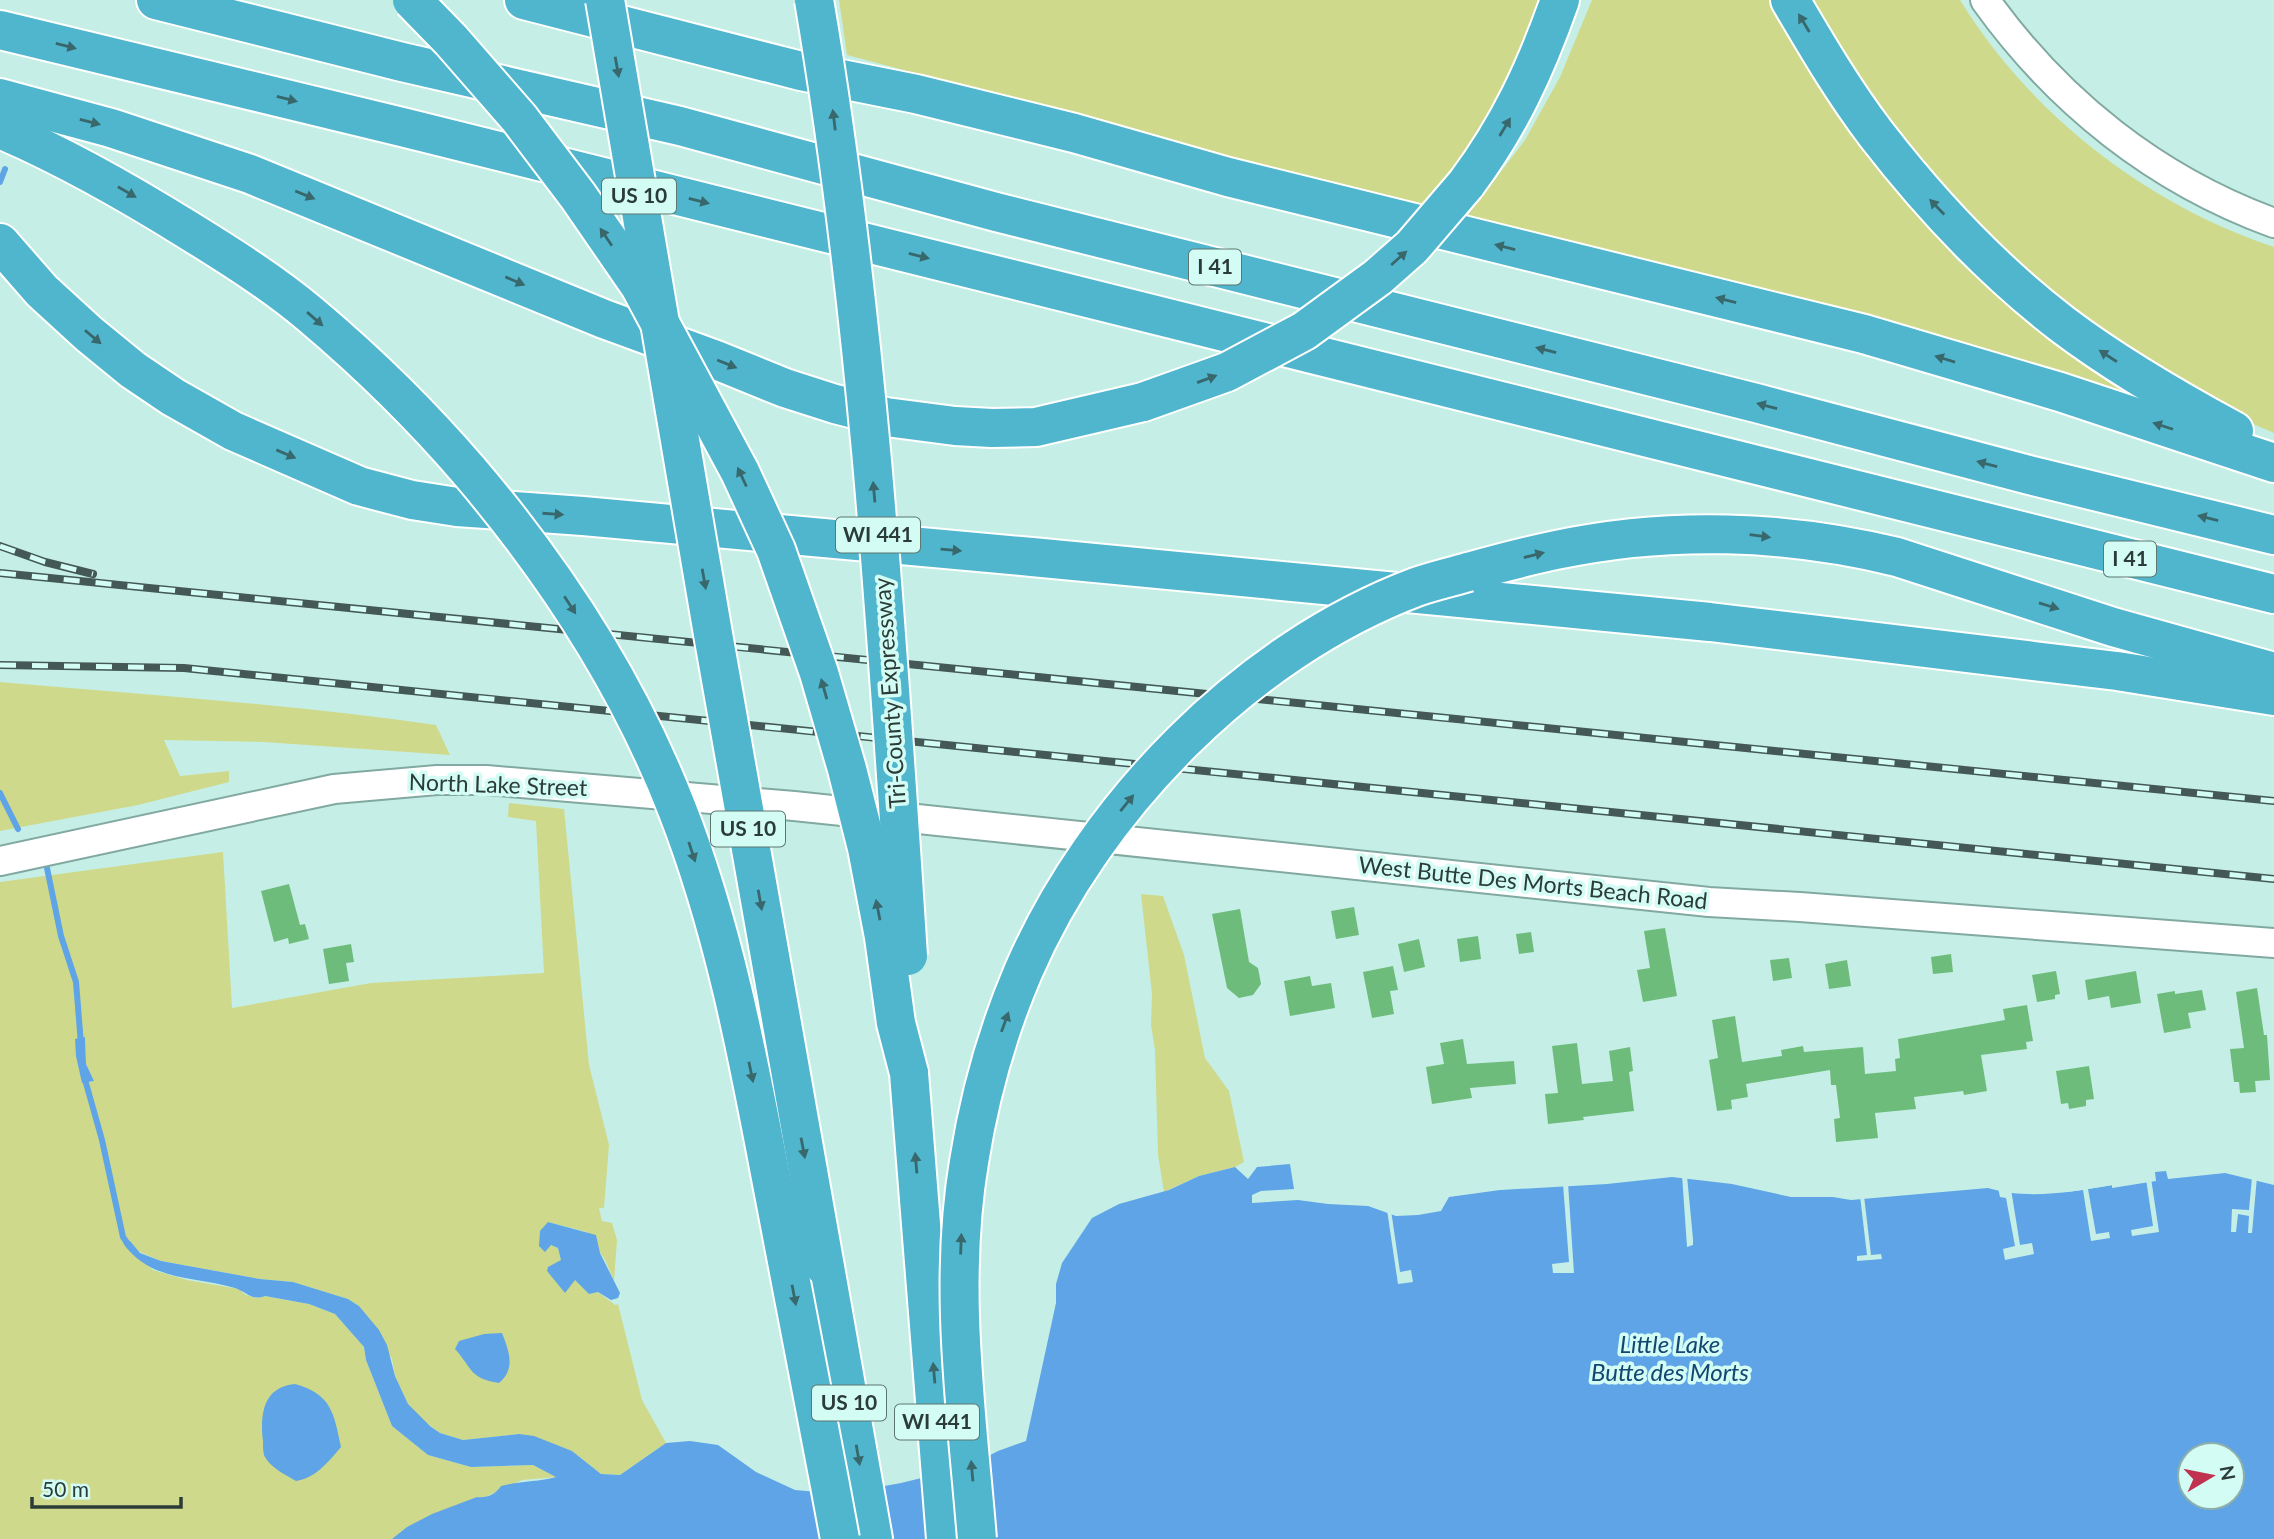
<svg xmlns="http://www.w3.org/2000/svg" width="2274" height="1539" font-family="Lato,sans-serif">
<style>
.green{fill:#cfd98b;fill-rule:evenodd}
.water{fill:#5ea4e7;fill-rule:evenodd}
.pier{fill:#c5efe6}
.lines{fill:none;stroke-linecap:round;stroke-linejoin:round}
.stream{stroke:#5ea4e7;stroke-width:6}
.building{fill:#6ebc7b}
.tertiary-casing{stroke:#81a9a1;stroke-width:32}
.motorway-casing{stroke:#fff;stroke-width:42}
.tertiary{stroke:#fff;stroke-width:28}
.motorway{stroke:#4fb6ce;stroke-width:38}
.rail-casing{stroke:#445955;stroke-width:8}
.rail{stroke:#d2fcf4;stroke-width:5;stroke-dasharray:16;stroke-linecap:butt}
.motorway-bridge-casing{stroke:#fff;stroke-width:42;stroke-linecap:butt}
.motorway-bridge{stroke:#4fb6ce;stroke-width:38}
.oneway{fill:#38676c}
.labels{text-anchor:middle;stroke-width:7;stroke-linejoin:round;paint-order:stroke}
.shield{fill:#d2fcf4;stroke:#5d7670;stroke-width:2}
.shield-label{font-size:21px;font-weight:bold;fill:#2b3c38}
.street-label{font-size:23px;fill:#2b3c38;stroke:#d2fcf4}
.water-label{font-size:24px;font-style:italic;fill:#134671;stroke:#d2fcf4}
</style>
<rect width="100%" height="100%" fill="#c5efe6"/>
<g class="green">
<polygon points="839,0 1543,0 1528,51 1430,210 847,55"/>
<polygon points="1592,0 1774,0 1853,128 1957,260 2042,333 2124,389 2127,398 1464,220 1525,140 1560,77"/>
<path d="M1812,0H1960C2031,115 2146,204 2274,247V433L2244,420L2107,338L2002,252L1904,146L1847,61Z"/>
<path d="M0,682C145,695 291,704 436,725L450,755L264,742L164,740L180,776L229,771V782L138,805L0,831Z"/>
<path d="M509,803L564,809L589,1065L609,1145L604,1208H599L602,1221L612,1223L617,1240L614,1281L605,1260L587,1232L548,1222L551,1245L558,1248L564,1268L589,1294L598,1292L615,1305L618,1304L642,1400L666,1443L620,1475L601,1474L572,1451L519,1434L463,1440L440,1433L421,1419L408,1404L395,1376L392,1359L359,1306L348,1299L293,1282L260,1279L161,1261L126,1246L153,1270L187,1280L239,1289L246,1295L258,1298L265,1296L309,1304L335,1314L364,1347L366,1360L392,1426L428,1455L471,1467L533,1465L557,1477L522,1480L485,1497H477L392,1539H0V882L223,852L232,1008L371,983L544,973L536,821L508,817ZM85,1037L86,1064L94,1081L82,1083L75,1040Z"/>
<polygon points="1141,894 1163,896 1184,955 1205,1058 1229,1091 1244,1162 1235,1167 1199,1176 1164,1192 1158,1155 1155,1050 1151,1025 1152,994"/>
</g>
<g class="water">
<polygon points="85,1037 86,1064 94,1081 82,1083 76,1056 75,1039"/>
<path d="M1290,1164L1294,1189L1261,1191L1252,1195V1203L1298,1200L1328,1204L1368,1206L1396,1216L1418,1215L1441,1211L1449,1197L1500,1190L1607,1184L1672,1177L1732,1184L1791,1197H1833L1851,1200L1988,1188C2028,1200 2071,1192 2112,1185V1188L2156,1181L2155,1172L2166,1171L2168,1179L2225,1173L2274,1185V1539H392L407,1527L432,1514L477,1497C487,1498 495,1495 501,1486C520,1481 538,1482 556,1477L533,1465L471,1467L428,1455L392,1426L366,1360L364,1347L335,1314L309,1304L265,1296C251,1301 247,1292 235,1288C195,1276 150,1282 123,1243L130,1241L140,1253L161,1261L260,1279L293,1282L348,1299L359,1306L379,1330L387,1345L395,1376L408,1404L430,1426L440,1433L463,1440L519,1434L534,1436L572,1451L601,1474L620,1475L666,1443L690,1441L718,1445L756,1472L795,1490L841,1494L901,1483L967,1467L998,1451L1026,1441L1056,1303V1284L1062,1263L1092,1218L1119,1204L1169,1190L1199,1176L1235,1167L1248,1179L1257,1167ZM2190,1455H2232V1497H2190Z"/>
<polygon points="548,1222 596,1235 600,1253 620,1293 618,1298 611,1300 598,1292 589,1294 575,1280 565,1293 547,1271 548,1267 561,1260 558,1248 551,1245 545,1252 539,1246 540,1231"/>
<path d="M502,1333C509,1351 516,1369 499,1383C469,1378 473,1369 455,1349L459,1341L484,1334Z"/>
<path d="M295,1384C332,1394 334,1414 341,1447C328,1462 316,1478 296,1481C286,1475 271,1468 265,1457C263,1454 263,1446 263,1441C260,1414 263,1387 295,1384Z"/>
</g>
<g class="pier">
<polygon points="1682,1175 1687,1176 1693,1239 1693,1245 1687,1247"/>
<polygon points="2252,1177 2257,1177 2252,1233 2248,1233 2249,1216 2238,1214 2236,1232 2231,1232 2232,1209 2249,1210"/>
<polygon points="2151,1178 2159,1232 2132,1236 2131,1230 2153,1226 2146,1179"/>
<polygon points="2112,1181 2113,1185 2088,1189 2096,1234 2109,1232 2110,1238 2091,1241 2083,1190 2067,1192 2067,1189"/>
<polygon points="1568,1183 1574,1273 1553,1273 1552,1264 1569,1262 1563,1184"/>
<polygon points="1998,1188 2011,1189 2020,1245 2032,1243 2034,1254 2005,1260 2003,1249 2015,1246 2006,1198 2000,1197"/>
<polygon points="1860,1196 1864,1196 1871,1255 1881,1254 1882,1259 1857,1261 1857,1256 1867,1255"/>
<polygon points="1387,1210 1391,1210 1400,1272 1411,1270 1413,1282 1398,1284"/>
</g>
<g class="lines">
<g class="stream">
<polyline points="0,182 5,169"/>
<polyline points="0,793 18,829"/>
<polyline points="47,868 61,936 76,982 81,1044"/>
<polyline points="84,1076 102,1140 123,1237 130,1247"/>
</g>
</g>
<g class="building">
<polygon points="289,884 300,925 305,924 309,939 289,944 288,938 274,942 261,891"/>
<polygon points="1354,907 1359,935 1336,939 1331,911"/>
<polygon points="1240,909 1249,962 1258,968 1261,984 1253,995 1239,998 1227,988 1212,914"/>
<polygon points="1665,928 1677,996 1643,1002 1637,970 1650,968 1644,931"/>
<polygon points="1531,932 1534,952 1519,954 1516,934"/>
<polygon points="1478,936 1481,959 1460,962 1457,939"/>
<polygon points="1419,939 1425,967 1404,972 1398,944"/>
<polygon points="351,944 354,962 346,963 349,981 329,984 323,949"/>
<polygon points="1951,954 1953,972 1933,974 1931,957"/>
<polygon points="1789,958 1792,978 1773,981 1770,960"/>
<polygon points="1847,960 1851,986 1829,989 1825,964"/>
<polygon points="1393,966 1398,990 1390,991 1394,1014 1372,1018 1363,972"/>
<polygon points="2056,971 2060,994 2055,995 2055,999 2037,1002 2032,975"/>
<polygon points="2136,971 2141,1003 2111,1008 2109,996 2088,1000 2085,980"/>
<polygon points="1310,976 1312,986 1331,983 1335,1008 1290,1016 1284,981"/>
<polygon points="2257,988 2264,1035 2267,1035 2270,1080 2255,1081 2256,1092 2240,1093 2239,1082 2234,1082 2230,1049 2244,1048 2236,992"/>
<polygon points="2202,990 2206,1010 2188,1013 2191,1028 2164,1033 2157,994 2175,991 2175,994"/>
<polygon points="2027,1005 2033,1041 2026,1042 2027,1049 1981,1055 1987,1091 1964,1095 1963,1091 1914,1097 1916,1109 1875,1113 1878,1138 1836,1142 1834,1119 1840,1118 1836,1085 1831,1085 1830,1070 1746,1084 1748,1097 1731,1100 1732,1109 1717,1111 1709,1060 1718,1058 1712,1020 1735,1016 1742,1062 1782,1056 1781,1050 1803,1046 1804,1052 1863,1047 1865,1074 1896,1071 1895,1059 1900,1058 1898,1039 2005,1020 2003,1009"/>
<polygon points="1463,1039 1467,1064 1514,1061 1516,1084 1470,1088 1472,1098 1432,1104 1426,1067 1444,1064 1440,1043"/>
<polygon points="1577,1043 1582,1084 1613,1081 1609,1051 1630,1047 1633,1071 1629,1072 1634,1111 1583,1117 1584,1120 1548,1124 1545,1094 1558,1093 1552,1046"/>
<polygon points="2089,1066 2094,1099 2086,1100 2086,1106 2069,1109 2068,1103 2061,1104 2056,1071"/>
</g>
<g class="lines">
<g class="tertiary-casing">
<g id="tertiary">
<path d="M1985,0C2058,102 2156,180 2274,223"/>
<polyline points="0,861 334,789 437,780 486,780 794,806 1709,902 1800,907 2274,943"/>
</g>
</g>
<g class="motorway-casing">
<g id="motorway">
<polyline points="156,0 402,62 680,126 996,212 1756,403 2029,475 2274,535"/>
<polyline points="524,0 801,71 916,94 1074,133 1228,177 1864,334 2060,392 2274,463"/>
<path d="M1790,0C1817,46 1844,92 1876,134C1930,204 1992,270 2062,324C2116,365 2175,399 2234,431"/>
<polyline points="0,30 406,128 2274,594"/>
<polyline points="0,98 111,128 250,174 604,319 716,360 785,388 835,404 886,417 955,426 992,428 1036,427 1143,402"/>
<path d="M0,129C66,157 127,192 188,230C230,256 273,283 311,315C368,363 422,416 470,472"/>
<path d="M1466,184C1510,125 1536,68 1560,0"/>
<polyline points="0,243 42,291 89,334 133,370 173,397 233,431 359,486 412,500 457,507 583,516 1032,557 1710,622 2117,671 2274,696"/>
<path d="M1468,572C1497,564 1527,556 1556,550C1669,526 1786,530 1897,557L2113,627L2274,672"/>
<polyline points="909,1073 946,1539"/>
<polyline points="825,1267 873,1539"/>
</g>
</g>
<use href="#tertiary" class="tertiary"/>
<use href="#motorway" class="motorway"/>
<g class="rail-casing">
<g id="rail">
<polyline points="0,546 45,562 93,574"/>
<polyline points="0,573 2274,801"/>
<polyline points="0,665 184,668 2274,879"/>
</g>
</g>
<use href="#rail" class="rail"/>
<g class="motorway-bridge-casing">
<g id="motorway-bridge">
<polyline points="412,0 451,40 519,118 578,196 640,286 740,472 776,550 819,673 847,769 867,848 884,937 896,1023 909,1073"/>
<polyline points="605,0 713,634 825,1267"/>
<path d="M814,0C868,316 887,636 908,956"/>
<polyline points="1143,402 1227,372 1304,331 1378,277 1412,247 1466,184"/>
<path d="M470,472C556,573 629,686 677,809C724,929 748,1057 772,1183C795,1301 818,1420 840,1539"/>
<path d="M977,1539C967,1415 948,1286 969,1162C979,1098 997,1033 1023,972C1094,807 1246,651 1416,587C1433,581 1451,577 1468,572"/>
</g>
</g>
<use href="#motorway-bridge" class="motorway-bridge"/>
</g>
<defs><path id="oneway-solid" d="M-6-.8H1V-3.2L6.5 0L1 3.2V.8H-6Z" transform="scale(1.75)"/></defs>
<g class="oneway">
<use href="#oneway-solid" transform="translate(1804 23) rotate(-121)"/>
<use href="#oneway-solid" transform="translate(66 46) rotate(14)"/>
<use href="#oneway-solid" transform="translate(617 67) rotate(80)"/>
<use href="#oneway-solid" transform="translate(287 99) rotate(14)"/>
<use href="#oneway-solid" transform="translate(834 120) rotate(-97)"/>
<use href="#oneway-solid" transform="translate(90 122) rotate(14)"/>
<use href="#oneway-solid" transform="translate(1505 127) rotate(-59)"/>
<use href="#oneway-solid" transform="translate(127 192) rotate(30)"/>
<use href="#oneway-solid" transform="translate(305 195) rotate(22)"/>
<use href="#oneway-solid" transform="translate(699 201) rotate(14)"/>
<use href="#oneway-solid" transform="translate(1937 207) rotate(-134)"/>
<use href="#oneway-solid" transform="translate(606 237) rotate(-124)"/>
<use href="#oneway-solid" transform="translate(1505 247) rotate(-166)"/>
<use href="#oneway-solid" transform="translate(919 256) rotate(14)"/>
<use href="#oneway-solid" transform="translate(1399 258) rotate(-42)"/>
<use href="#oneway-solid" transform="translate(515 281) rotate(23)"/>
<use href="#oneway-solid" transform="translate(1726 300) rotate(-166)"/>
<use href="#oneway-solid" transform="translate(315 319) rotate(41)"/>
<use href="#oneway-solid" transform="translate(93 337) rotate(40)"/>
<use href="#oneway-solid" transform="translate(1546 350) rotate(-166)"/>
<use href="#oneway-solid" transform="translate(2108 356) rotate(-147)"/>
<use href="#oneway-solid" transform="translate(1945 359) rotate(-163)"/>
<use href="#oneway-solid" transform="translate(727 364) rotate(22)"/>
<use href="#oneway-solid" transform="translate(1207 379) rotate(-20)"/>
<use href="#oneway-solid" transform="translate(1767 406) rotate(-165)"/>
<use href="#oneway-solid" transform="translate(2163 426) rotate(-162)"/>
<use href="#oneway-solid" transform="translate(286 454) rotate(23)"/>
<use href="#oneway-solid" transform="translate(1987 464) rotate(-165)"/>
<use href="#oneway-solid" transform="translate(742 477) rotate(-115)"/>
<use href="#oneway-solid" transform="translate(874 492) rotate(-95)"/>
<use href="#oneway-solid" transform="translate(553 514) rotate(4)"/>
<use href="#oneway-solid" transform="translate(2208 518) rotate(-166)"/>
<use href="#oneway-solid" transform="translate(1760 536) rotate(7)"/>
<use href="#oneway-solid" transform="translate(951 550) rotate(5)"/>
<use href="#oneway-solid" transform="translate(1534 555) rotate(-14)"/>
<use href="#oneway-solid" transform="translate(704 579) rotate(80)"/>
<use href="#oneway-solid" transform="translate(570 605) rotate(57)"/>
<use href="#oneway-solid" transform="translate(2049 606) rotate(17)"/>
<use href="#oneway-solid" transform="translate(824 689) rotate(-106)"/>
<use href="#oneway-solid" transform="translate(1127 803) rotate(-51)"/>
<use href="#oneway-solid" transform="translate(692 852) rotate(72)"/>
<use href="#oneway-solid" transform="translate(760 900) rotate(80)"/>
<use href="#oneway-solid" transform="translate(878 910) rotate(-101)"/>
<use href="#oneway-solid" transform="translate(1005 1022) rotate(-70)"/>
<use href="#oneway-solid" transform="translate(751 1072) rotate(78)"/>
<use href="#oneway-solid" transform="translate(803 1148) rotate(79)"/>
<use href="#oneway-solid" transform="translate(916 1163) rotate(-95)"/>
<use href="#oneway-solid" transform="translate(961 1244) rotate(-88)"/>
<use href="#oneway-solid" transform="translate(794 1295) rotate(79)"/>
<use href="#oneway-solid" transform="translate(934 1373) rotate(-95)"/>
<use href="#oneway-solid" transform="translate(858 1455) rotate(80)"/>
<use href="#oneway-solid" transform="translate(972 1471) rotate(-95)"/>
</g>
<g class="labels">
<g class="shield">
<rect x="602" y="178.5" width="74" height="35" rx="5"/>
<rect x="1189" y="249.5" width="52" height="35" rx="5"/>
<rect x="836" y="517.5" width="84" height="35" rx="5"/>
<rect x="2104" y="541.5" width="52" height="35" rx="5"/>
<rect x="711" y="811.5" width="74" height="35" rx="5"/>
<rect x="812" y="1385.5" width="74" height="35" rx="5"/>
<rect x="895" y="1404.5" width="84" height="35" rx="5"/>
</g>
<g class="shield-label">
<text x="639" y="203">US 10</text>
<text x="1215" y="274">I 41</text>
<text x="878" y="542">WI 441</text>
<text x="2130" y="566">I 41</text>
<text x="748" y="836">US 10</text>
<text x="849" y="1410">US 10</text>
<text x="937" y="1429">WI 441</text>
</g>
<g class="street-label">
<text transform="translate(890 693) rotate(-94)" y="8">Tri-County Expressway</text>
<text transform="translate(498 785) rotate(2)" y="8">North Lake Street</text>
<text transform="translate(1533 883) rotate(6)" y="8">West Butte Des Morts Beach Road</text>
</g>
<g class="water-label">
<text x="1670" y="1353">Little Lake<tspan x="1670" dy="28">Butte des Morts</tspan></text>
</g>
</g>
<g transform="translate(2211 1476) rotate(80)"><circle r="33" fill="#d2fcf4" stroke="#8fafa9" stroke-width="2"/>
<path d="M0-5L12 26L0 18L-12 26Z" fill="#c13150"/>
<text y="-10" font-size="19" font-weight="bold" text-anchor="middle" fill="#2b3c38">N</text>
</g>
<path d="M32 1497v10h149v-10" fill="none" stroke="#2b3c38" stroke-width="3.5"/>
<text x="42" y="1497" font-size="21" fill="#2b3c38" stroke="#d2fcf4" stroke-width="5" paint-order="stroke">50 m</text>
</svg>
